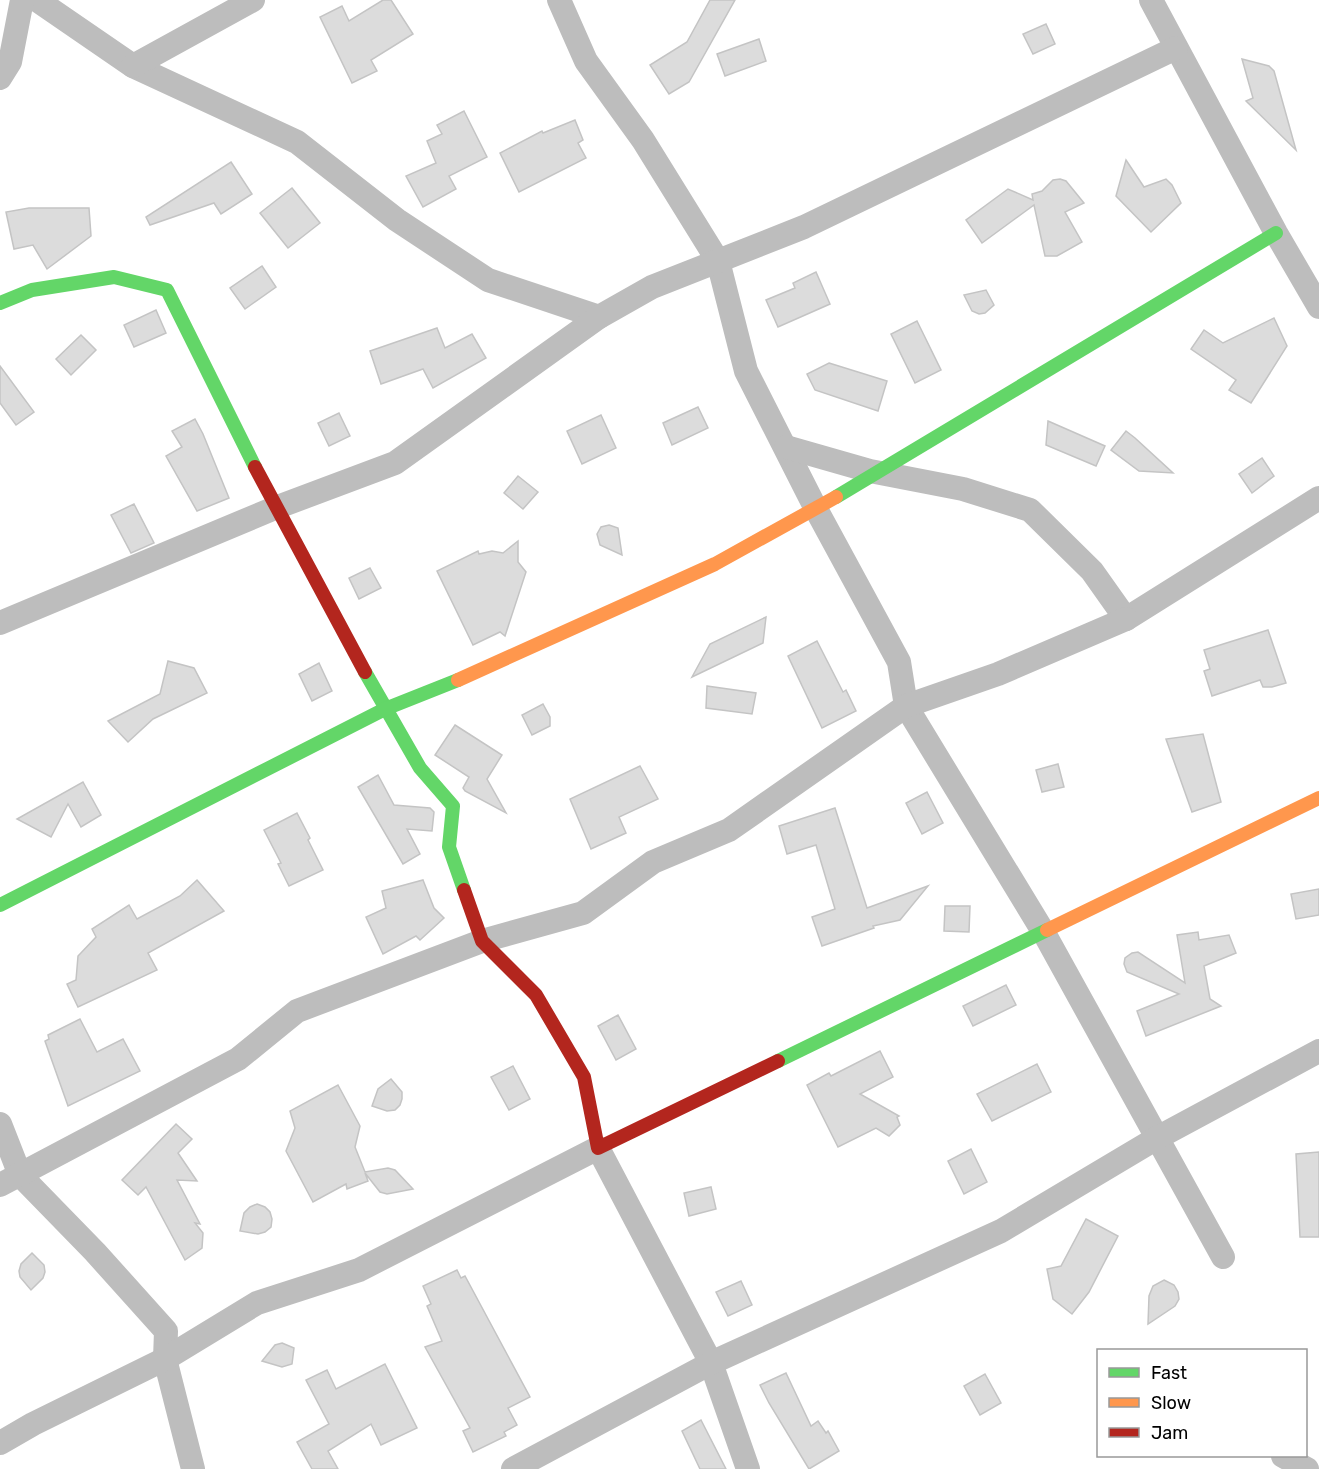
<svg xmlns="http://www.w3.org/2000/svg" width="1319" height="1469" font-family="Rubik,sans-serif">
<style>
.building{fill:#dcdcdc;stroke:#c4c4c4;stroke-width:1.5}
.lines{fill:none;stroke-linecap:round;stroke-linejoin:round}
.street{stroke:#bdbdbd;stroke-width:24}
.fast{stroke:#63d668;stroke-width:14}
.slow{stroke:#ff974d;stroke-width:14}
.jam{stroke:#b3261e;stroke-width:14}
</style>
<rect width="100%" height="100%" fill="#fff"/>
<g class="building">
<polygon points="383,0 391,0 413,34 371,60 377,71 352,83 320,17 342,6 349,21"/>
<polygon points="710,0 735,0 689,82 669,94 650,65 687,42"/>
<polygon points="1046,24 1055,44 1033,54 1023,34"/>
<polygon points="759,39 766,61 725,76 717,54"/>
<polygon points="1242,59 1269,66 1274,71 1296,150 1246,101 1253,98"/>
<polygon points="464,111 487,157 449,176 456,189 423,207 406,176 436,163 427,141 442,134 437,125"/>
<polygon points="575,120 583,140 578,143 586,158 519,192 500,153 542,131 543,133"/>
<polygon points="1126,160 1144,187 1166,179 1172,185 1181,203 1151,232 1116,196"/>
<polygon points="231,162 252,194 221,214 214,203 150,225 146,217"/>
<polygon points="1060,179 1066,181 1084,203 1065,212 1082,242 1057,256 1045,256 1034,205 982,243 966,220 1008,189 1033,200 1032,194 1042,191 1053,180"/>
<polygon points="292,188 320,223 288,248 260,213"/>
<polygon points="29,208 89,208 91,236 47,269 33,245 14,249 6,212"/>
<polygon points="262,266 276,287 245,309 230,288"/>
<polygon points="816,272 830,304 778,327 766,300 795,288 793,283"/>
<polygon points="986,290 994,305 985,313 979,314 972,311 964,295"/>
<polygon points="156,310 166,333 134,347 124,325"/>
<polygon points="1274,318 1287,346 1251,403 1229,390 1236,380 1191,349 1204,330 1223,343"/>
<polygon points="917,321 941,370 915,383 891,334"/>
<polygon points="437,328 445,348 472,334 486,358 433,388 423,369 381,384 370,351"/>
<polygon points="81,335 96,350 71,375 56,359"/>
<polygon points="829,363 887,381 878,411 815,390 807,374"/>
<polygon points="0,366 34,412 16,425 0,403"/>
<polygon points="698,407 708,428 672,445 663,423"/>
<polygon points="339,413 350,436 329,446 318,423"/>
<polygon points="601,415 616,448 582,464 567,431"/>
<polygon points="195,419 203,434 229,498 197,511 166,456 182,447 172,431"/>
<polygon points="1048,421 1105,446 1096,466 1046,445"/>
<polygon points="1126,431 1135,438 1173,473 1139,471 1111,450"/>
<polygon points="1262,458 1274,476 1252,493 1239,474"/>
<polygon points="518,476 538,492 523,509 504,493"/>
<polygon points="134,504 154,543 131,553 111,515"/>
<polygon points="609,525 618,528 622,555 600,545 597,534 601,527"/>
<polygon points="518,541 518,562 526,572 505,636 500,632 473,645 437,571 478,551 479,554 492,551 503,553"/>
<polygon points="370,568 381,588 359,599 349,578"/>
<polygon points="766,617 763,643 692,677 710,644"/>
<polygon points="1268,630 1286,683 1272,687 1263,687 1260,680 1212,696 1204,671 1210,669 1204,650"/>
<polygon points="817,641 843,692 846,690 856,711 822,728 788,656"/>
<polygon points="168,661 194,668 207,693 153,719 128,742 108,721 160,694"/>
<polygon points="319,663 332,691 312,701 299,674"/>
<polygon points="707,686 756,693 752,714 706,708"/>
<polygon points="543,704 550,717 550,726 532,735 522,715"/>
<polygon points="455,725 502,755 487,779 506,813 465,791 463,788 469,777 435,755"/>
<polygon points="1203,734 1221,802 1192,812 1166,739"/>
<polygon points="1058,764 1064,787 1042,792 1036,770"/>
<polygon points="640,766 658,799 619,817 626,833 591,849 570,799"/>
<polygon points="378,775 394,805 430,808 434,812 432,831 407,829 420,854 403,864 358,787"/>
<polygon points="83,782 101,815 81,827 68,804 51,837 17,819"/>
<polygon points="927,792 943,823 922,834 906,803"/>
<polygon points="835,808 867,908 928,886 900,920 873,926 874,928 822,946 812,917 835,909 816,845 787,854 779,826"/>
<polygon points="297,813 310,838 308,840 323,870 289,886 278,864 281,863 264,830"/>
<polygon points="197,880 224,911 148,953 157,970 78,1007 67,984 76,980 78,956 96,937 92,929 129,905 137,919 180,896"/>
<polygon points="423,880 434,908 444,918 420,940 416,936 383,954 366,917 386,908 382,891"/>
<polygon points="1319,889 1319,915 1296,919 1291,894"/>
<polygon points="945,906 970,906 969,932 944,931"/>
<polygon points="1198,932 1199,940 1229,935 1236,953 1204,966 1210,999 1221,1006 1146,1036 1137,1011 1179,994 1127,972 1124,964 1125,958 1132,953 1138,952 1185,983 1177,935"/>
<polygon points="1006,985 1016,1005 973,1026 963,1006"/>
<polygon points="618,1015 636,1049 616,1060 598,1026"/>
<polygon points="80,1019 97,1052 123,1039 140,1071 68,1106 45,1041 49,1039 48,1035"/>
<polygon points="880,1051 893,1077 860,1094 899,1116 897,1117 900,1125 889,1136 876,1128 838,1147 807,1085 829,1073 831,1076"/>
<polygon points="1037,1064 1051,1092 992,1121 977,1094"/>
<polygon points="513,1066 530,1099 509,1110 491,1077"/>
<polygon points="391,1079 402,1092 402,1099 400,1105 395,1110 387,1111 372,1106 378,1089"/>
<polygon points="338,1085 360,1126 355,1147 365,1172 388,1168 395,1170 413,1189 387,1194 380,1192 365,1173 368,1181 347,1189 346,1184 313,1202 286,1151 295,1128 290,1111"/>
<polygon points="176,1124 192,1139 178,1153 197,1181 177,1180 200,1224 195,1223 203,1233 202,1248 185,1260 146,1187 138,1195 122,1180"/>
<polygon points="971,1149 987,1182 964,1194 948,1161"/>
<polygon points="1319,1152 1319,1237 1300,1237 1296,1154"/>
<polygon points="711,1187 716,1209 689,1216 684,1193"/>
<polygon points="257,1204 265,1207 270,1212 272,1219 271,1227 265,1232 258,1234 240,1231 244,1213 250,1207"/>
<polygon points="1086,1219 1118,1236 1089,1292 1072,1314 1053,1299 1047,1269 1061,1266"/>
<polygon points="32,1253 44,1265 45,1272 43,1278 31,1290 20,1277 19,1271 21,1264"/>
<polygon points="457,1270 461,1278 465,1276 530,1397 508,1408 517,1425 504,1432 506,1436 473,1452 463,1431 470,1428 425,1347 442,1341 427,1306 431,1304 423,1286"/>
<polygon points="1164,1280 1174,1285 1178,1292 1179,1299 1175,1306 1148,1324 1149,1296 1153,1286"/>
<polygon points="741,1281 752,1305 728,1316 716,1292"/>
<polygon points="282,1343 294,1348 292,1364 282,1367 262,1361 275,1345"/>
<polygon points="385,1364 417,1428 381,1445 371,1424 328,1451 338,1469 312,1469 297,1442 329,1424 306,1380 327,1370 336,1389"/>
<polygon points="786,1373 811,1426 818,1421 826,1433 828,1431 839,1451 809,1469 769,1403 760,1385"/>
<polygon points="985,1374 1001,1403 980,1415 964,1386"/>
<polygon points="701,1420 726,1469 700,1469 682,1431"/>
</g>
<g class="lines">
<g class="street">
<polyline points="37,0 133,66 297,142 397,220 488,280 599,317"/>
<polyline points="559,0 586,61 643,140 718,261 746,371 816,509 899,662 906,706 1044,933 1223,1257"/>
<polyline points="1151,0 1276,233 1319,307"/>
<polyline points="133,66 253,0"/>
<polyline points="0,78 10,62 22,0"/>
<polyline points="786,447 870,471 963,489 1030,510 1092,571 1126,619 1319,498"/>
<polyline points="0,623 275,508 395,463 599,317 652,287 804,227 1176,48"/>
<polyline points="0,1124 20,1175 95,1252 166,1331 165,1359 193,1469"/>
<polyline points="0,1185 238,1059 297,1011 482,941 583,913 653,862 729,830 906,706 998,674 1126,619"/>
<polyline points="0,1443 33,1424 165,1359 257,1303 359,1270 598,1148 711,1363 748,1469"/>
<polyline points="1283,1456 1307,1469"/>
<polyline points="513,1469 711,1363 1001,1231 1157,1138 1319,1051"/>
</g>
<g class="fast">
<polyline points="0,303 32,290 114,277 167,290 255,467"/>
<polyline points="836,497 1276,233"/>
<polyline points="365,672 420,768 453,806 449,847 464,890"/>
<polyline points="0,905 385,709 458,680"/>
<polyline points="778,1061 1047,930"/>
</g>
<g class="slow">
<polyline points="458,680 715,564 836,497"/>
<polyline points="1047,930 1319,798"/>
</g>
<g class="jam">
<polyline points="255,467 365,672"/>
<polyline points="464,890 482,941 536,995 584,1077 598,1148 778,1061"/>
</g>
</g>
<rect x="1097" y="1349" width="210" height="108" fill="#ffffff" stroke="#999999" stroke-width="1.5"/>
<rect x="1109" y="1368" width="30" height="9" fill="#63d668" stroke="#999999" stroke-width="1.5"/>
<text x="1151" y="1379" font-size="18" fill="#000000">Fast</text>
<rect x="1109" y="1398" width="30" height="9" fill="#ff974d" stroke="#999999" stroke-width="1.5"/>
<text x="1151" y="1409" font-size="18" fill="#000000">Slow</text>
<rect x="1109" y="1428" width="30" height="9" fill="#b3261e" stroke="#999999" stroke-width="1.5"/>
<text x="1151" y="1439" font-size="18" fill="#000000">Jam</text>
</svg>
